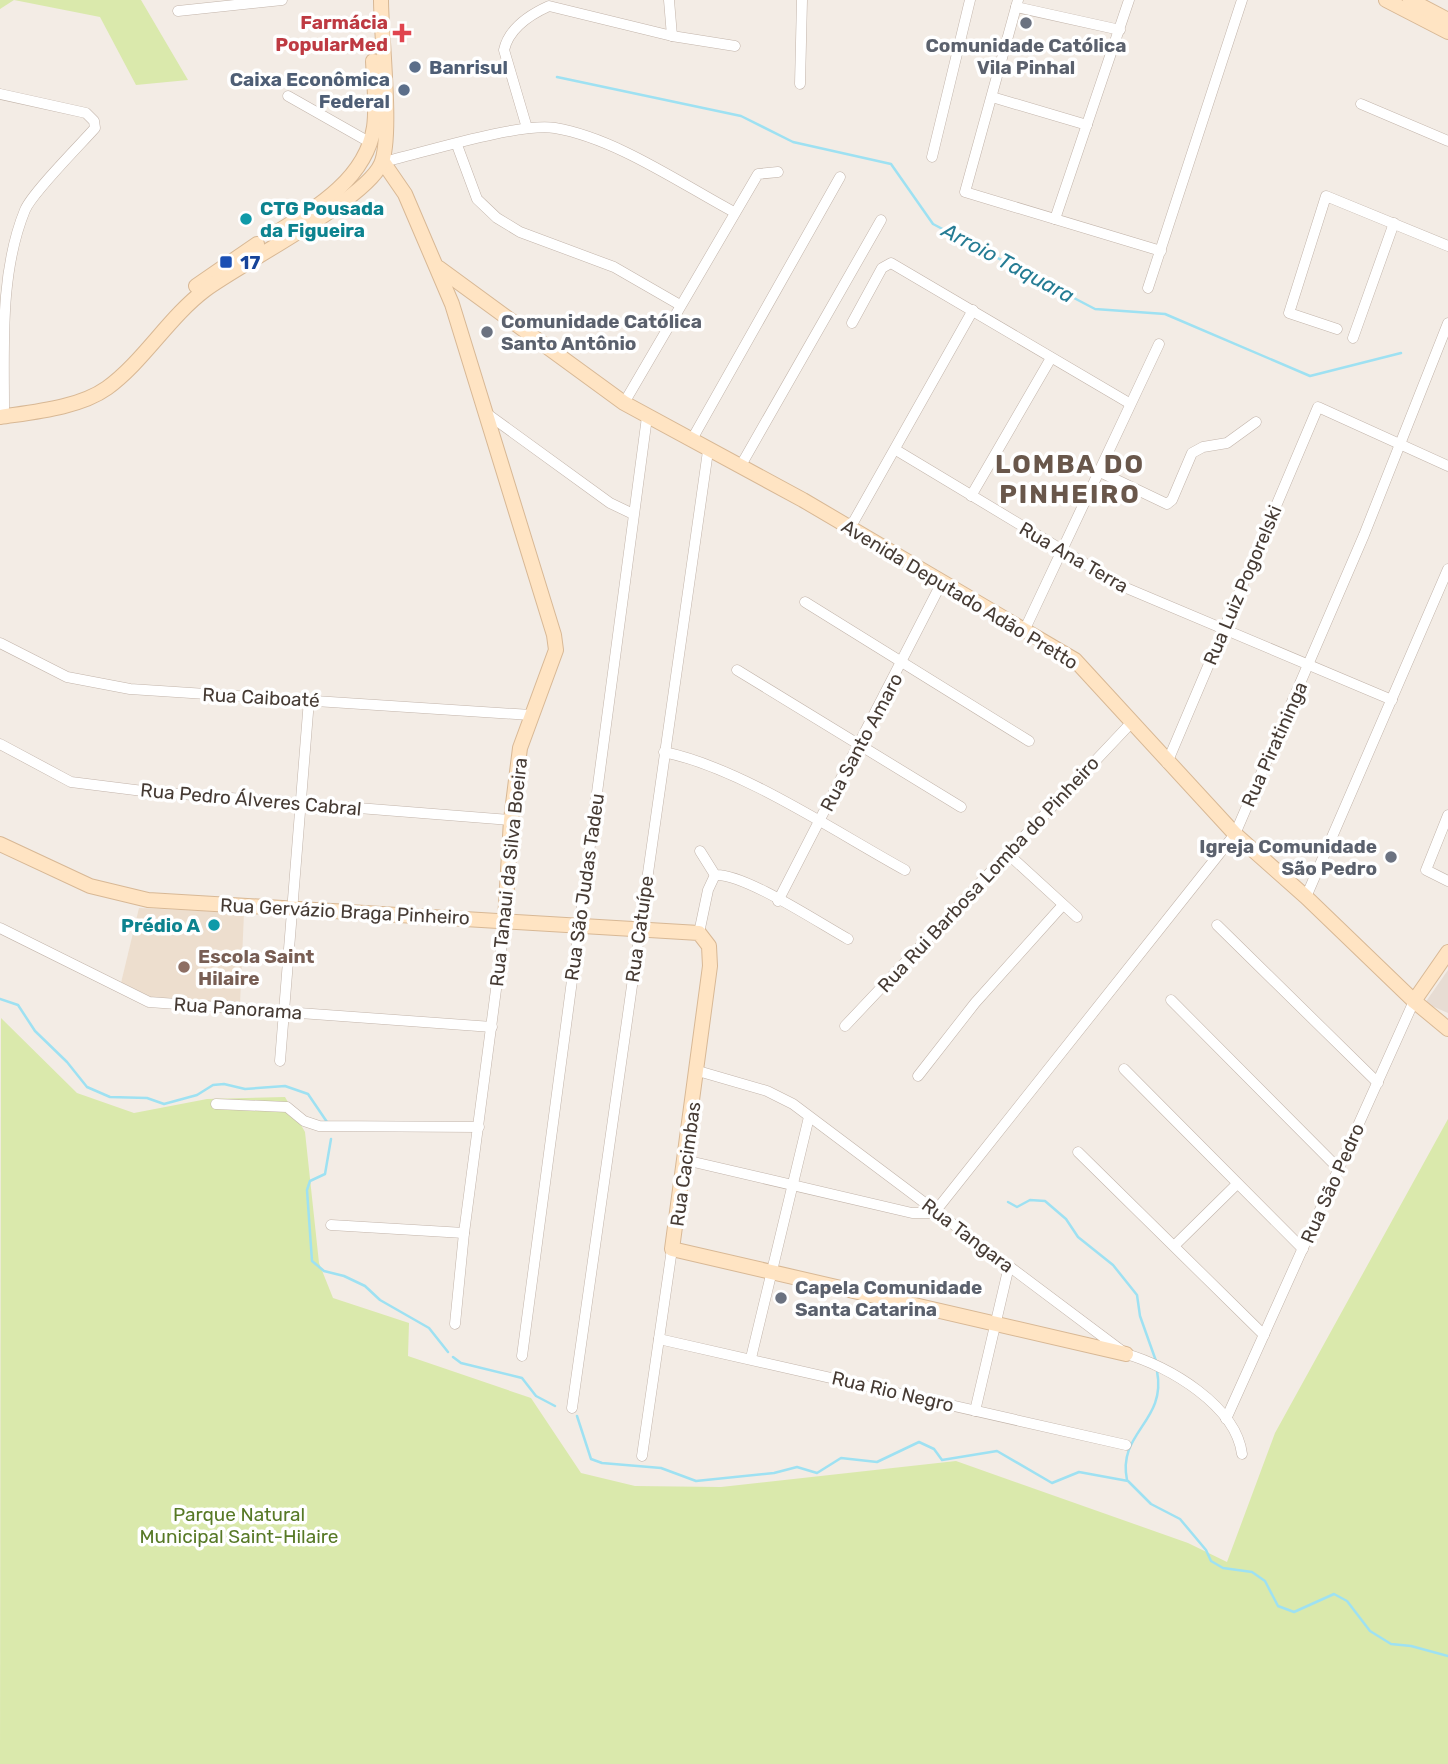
<svg xmlns="http://www.w3.org/2000/svg" width="1448" height="1764" font-family="Rubik,sans-serif">
<style>
.residential{fill:#e7dcd3}
.education{fill:#eddece}
.green{fill:#dae9ac}
.lines{fill:none;stroke-linecap:round;stroke-linejoin:round}
.stream{stroke:#9ee1f2;stroke-width:2.5}
.street-casing{stroke:#c2b4aa;stroke-width:11}
.secondary-casing{stroke:#d8b895;stroke-width:16}
.street{stroke:#fff;stroke-width:10}
.secondary{stroke:#ffe4c3;stroke-width:14}
.worship-dot{fill:#6b7280;stroke:#fff;stroke-width:2.5}
.health-dot{fill:#e0444e;stroke:#fff;stroke-width:2.5}
.service-dot{fill:#5c6f8a;stroke:#fff;stroke-width:2.5}
.culture-dot{fill:#0f9aa8;stroke:#fff;stroke-width:2.5}
.transit-dot{fill:#1a4fb4;stroke:#fff;stroke-width:2.5}
.education-dot{fill:#8d6e63;stroke:#fff;stroke-width:2.5}
.labels{text-anchor:middle;stroke-width:7;stroke-linejoin:round;paint-order:stroke}
.health-label{font-size:19px;font-weight:bold;fill:#be3a42;stroke:#fff;text-anchor:end}
.worship-label{font-size:19px;font-weight:bold;fill:#5b616d;stroke:#fff;text-anchor:start}
.service-label{font-size:19px;font-weight:bold;fill:#4e5e75;stroke:#fff;text-anchor:start}
.culture-label{font-size:19px;font-weight:bold;fill:#0d838f;stroke:#fff;text-anchor:start}
.transit-label{font-size:19px;font-weight:bold;fill:#164399;stroke:#fff;text-anchor:start}
.street-label{font-size:19px;fill:#463b34;stroke:#fff}
.education-label{font-size:19px;font-weight:bold;fill:#785e54;stroke:#fff;text-anchor:start}
.park-label{font-size:19px;fill:#577926;stroke:#fff}
.water-label{font-size:21px;font-style:italic;fill:#257c94;stroke:#fff}
.district-label{font-size:26px;font-weight:bold;letter-spacing:2px;fill:#69574b;stroke:#fff}
</style>
<rect width="100%" height="100%" fill="#f3ece5"/>
<polygon class="residential" points="1448,970 1448,1013 1425,1003"/>
<polygon class="education" points="139,908 244,913 240,1004 150,999 121,983"/>
<g class="green">
<polygon points="0,0 141,0 188,80 136,85 100,17 14,0 0,9"/>
<polygon points="1,1018 77,1093 134,1113 207,1099 285,1097 305,1132 319,1263 333,1298 409,1323 408,1356 531,1398 581,1473 635,1486 721,1487 956,1461 1188,1543 1227,1562 1275,1433 1448,1119 1448,1764 0,1764"/>
</g>
<g class="lines">
<g class="stream">
<polyline points="557,77 741,116 793,142 891,164 933,224 1095,309 1165,314 1310,376 1401,353"/>
<polyline points="0,999 18,1005 35,1031 67,1062 87,1087 110,1097 147,1098 164,1104 197,1095 213,1085 224,1084 245,1089 285,1086 308,1094 327,1122"/>
<polyline points="331,1139 325,1174 310,1181 307,1190 312,1261 324,1271 344,1276 365,1286 380,1300 429,1328 448,1352"/>
<polyline points="1008,1202 1017,1207 1030,1200 1045,1201 1066,1219 1078,1237 1113,1265 1137,1295 1140,1316 1156,1361"/>
<polyline points="453,1357 461,1363 522,1378 536,1396 555,1406"/>
<polyline points="577,1416 591,1459 602,1463 661,1468 696,1481 774,1473 797,1467 817,1473 841,1458 877,1462 919,1442 934,1449 942,1460 997,1451 1052,1483 1079,1472 1128,1481 1151,1504 1180,1519 1206,1550 1211,1561 1223,1568 1252,1572 1265,1581 1278,1606 1294,1612 1334,1594 1347,1601 1370,1631 1391,1644 1411,1646 1448,1656"/>
<path d="M1127,1480C1117,1432 1167,1422 1157,1371"/>
</g>
<g class="street-casing">
<g id="street">
<polyline points="669,0 672,36"/>
<polyline points="1018,0 965,192 1161,251"/>
<polyline points="1016,7 1120,30"/>
<polyline points="178,11 282,0"/>
<polyline points="800,84 802,0"/>
<path d="M0,94L86,113L94,121L95,128C80,145 32,193 25,210C0,271 4,343 4,408"/>
<polyline points="288,96 371,143"/>
<polyline points="992,97 1087,125"/>
<polyline points="1361,104 1448,141"/>
<path d="M527,128L504,50C509,28 529,15 549,6L672,36L735,46"/>
<polyline points="457,145 477,199 497,218 520,232 614,267 680,305"/>
<polyline points="932,157 970,0"/>
<path d="M383,162C422,153 520,122 555,128C615,138 680,183 734,212"/>
<polyline points="1055,219 1129,0"/>
<polyline points="1148,288 1242,0"/>
<polyline points="852,323 882,268 891,263 1129,403"/>
<polyline points="1337,329 1289,313 1326,196 1448,246"/>
<polyline points="1353,338 1394,223"/>
<polyline points="624,403 758,174 778,172"/>
<polyline points="486,413 610,503 633,514"/>
<polyline points="691,441 840,177"/>
<polyline points="896,450 1124,587 1392,700"/>
<polyline points="740,467 881,220"/>
<polyline points="1100,472 1167,504 1172,500 1192,453 1203,447 1227,443 1256,422"/>
<polyline points="971,496 1051,358"/>
<polyline points="850,528 973,310"/>
<polyline points="805,602 1029,741"/>
<polyline points="1024,631 1159,344"/>
<polyline points="0,643 67,677 130,689 531,715"/>
<polyline points="737,670 961,807"/>
<polyline points="0,744 71,782 143,791 511,820"/>
<path d="M664,752C741,768 834,831 905,870"/>
<polyline points="1167,763 1318,407 1448,466"/>
<polyline points="1448,815 1426,870 1448,881"/>
<path d="M700,851L715,875C744,873 819,923 848,939"/>
<polyline points="1008,854 1077,917"/>
<polyline points="1306,897 1448,569"/>
<polyline points="778,901 942,582"/>
<polyline points="1217,925 1378,1083"/>
<polyline points="0,928 149,1002 492,1027"/>
<polyline points="699,933 708,890 715,875"/>
<polyline points="1171,1000 1338,1168"/>
<polyline points="845,1026 1132,722"/>
<polyline points="280,1061 309,700"/>
<polyline points="1124,1069 1303,1249"/>
<path d="M698,1071L767,1091L793,1104L1126,1354C1169,1366 1236,1406 1242,1454"/>
<polyline points="918,1076 975,1003 1062,906"/>
<polyline points="216,1104 287,1107 304,1121 319,1126 479,1127"/>
<polyline points="1078,1152 1264,1335"/>
<polyline points="685,1160 912,1213 934,1213 1235,834 1364,535 1448,323"/>
<polyline points="331,1225 464,1233"/>
<polyline points="1175,1245 1237,1184"/>
<polyline points="455,1324 464,1233 505,921"/>
<polyline points="659,1339 1126,1445"/>
<polyline points="522,1356 647,417"/>
<polyline points="751,1358 809,1117"/>
<polyline points="572,1408 708,451"/>
<polyline points="975,1411 1009,1266"/>
<polyline points="1226,1419 1414,1001"/>
<polyline points="642,1456 672,1249"/>
</g>
</g>
<g class="secondary-casing">
<g id="secondary">
<polyline points="1386,0 1448,32"/>
<polyline points="1410,0 1448,20"/>
<polyline points="383,162 405,194 452,304 554,635 556,650 520,748 511,820 505,921"/>
<path d="M277,232C318,207 366,178 374,127C377,106 374,82 373,61"/>
<polyline points="439,268 624,403 803,500 1075,660 1235,834 1306,897 1414,1001 1448,1029"/>
<polyline points="196,286 257,244"/>
<path d="M0,417C33,412 79,408 107,388C143,362 169,317 205,290C243,262 365,200 381,164C393,138 381,36 381,0"/>
<polyline points="0,844 90,886 148,900 699,933 709,946 710,966 672,1249 1126,1354"/>
<polyline points="1414,1001 1448,952"/>
</g>
</g>
<use href="#street" class="street"/>
<use href="#secondary" class="secondary"/>
</g>
<g class="worship-dot">
<circle cx="1026" cy="23" r="7"/>
<circle cx="487" cy="332" r="7"/>
<circle cx="1391" cy="857" r="7"/>
<circle cx="781" cy="1298" r="7"/>
</g>
<path class="health-dot" d="M398.5 22.5h7v7h7v7h-7v7h-7v-7h-7v-7h7z"/>
<g class="service-dot">
<circle cx="415" cy="67" r="7"/>
<circle cx="404" cy="90" r="7"/>
</g>
<g class="culture-dot">
<circle cx="246" cy="219" r="7"/>
<circle cx="214" cy="925" r="7"/>
</g>
<rect class="transit-dot" x="219" y="255" width="14" height="14" rx="3.5"/>
<circle class="education-dot" cx="184" cy="967" r="7"/>
<g class="labels">
<g class="health-label">
<text x="388" y="29">Farmácia<tspan x="388" dy="22">PopularMed</tspan></text>
</g>
<g class="worship-label">
<text x="1026" y="52" text-anchor="middle">Comunidade Católica<tspan x="1026" dy="22">Vila Pinhal</tspan></text>
<text x="501" y="328">Comunidade Católica<tspan x="501" dy="22">Santo Antônio</tspan></text>
<text x="1377" y="853" text-anchor="end">Igreja Comunidade<tspan x="1377" dy="22">São Pedro</tspan></text>
<text x="795" y="1294">Capela Comunidade<tspan x="795" dy="22">Santa Catarina</tspan></text>
</g>
<g class="service-label">
<text x="429" y="74">Banrisul</text>
<text x="390" y="86" text-anchor="end">Caixa Econômica<tspan x="390" dy="22">Federal</tspan></text>
</g>
<g class="culture-label">
<text x="260" y="215">CTG Pousada<tspan x="260" dy="22">da Figueira</tspan></text>
<text x="200" y="932" text-anchor="end">Prédio A</text>
</g>
<g class="transit-label">
<text x="240" y="269">17</text>
</g>
<g class="street-label">
<text transform="translate(1074 557) rotate(30)" y="7">Rua Ana Terra</text>
<text transform="translate(1242 585) rotate(-67)" y="7">Rua Luiz Pogorelski</text>
<text transform="translate(960 594) rotate(31)" y="7">Avenida Deputado Adão Pretto</text>
<text transform="translate(261 697) rotate(3)" y="7">Rua Caiboaté</text>
<text transform="translate(861 742) rotate(-62)" y="7">Rua Santo Amaro</text>
<text transform="translate(1274 744) rotate(-66)" y="7">Rua Piratininga</text>
<text transform="translate(251 799) rotate(5)" y="7">Rua Pedro Álveres Cabral</text>
<text transform="translate(508 872) rotate(-84)" y="7">Rua Tanaui da Silva Boeira</text>
<text transform="translate(988 874) rotate(-47)" y="7">Rua Rui Barbosa Lomba do Pinheiro</text>
<text transform="translate(584 887) rotate(-82)" y="7">Rua São Judas Tadeu</text>
<text transform="translate(345 911) rotate(3)" y="7">Rua Gervázio Braga Pinheiro</text>
<text transform="translate(639 929) rotate(-82)" y="7">Rua Catuípe</text>
<text transform="translate(238 1008) rotate(4)" y="7">Rua Panorama</text>
<text transform="translate(685 1164) rotate(-82)" y="7">Rua Cacimbas</text>
<text transform="translate(1332 1183) rotate(-66)" y="7">Rua São Pedro</text>
<text transform="translate(968 1235) rotate(37)" y="7">Rua Tangara</text>
<text transform="translate(893 1391) rotate(13)" y="7">Rua Rio Negro</text>
</g>
<g class="education-label">
<text x="198" y="963">Escola Saint<tspan x="198" dy="22">Hilaire</tspan></text>
</g>
<g class="park-label">
<text x="239" y="1521">Parque Natural<tspan x="239" dy="22">Municipal Saint-Hilaire</tspan></text>
</g>
<g class="water-label">
<text transform="translate(1008 263) rotate(28)" y="7">Arroio Taquara</text>
</g>
<g class="district-label">
<text x="1070" y="473">LOMBA DO<tspan x="1070" dy="30">PINHEIRO</tspan></text>
</g>
</g>
</svg>
